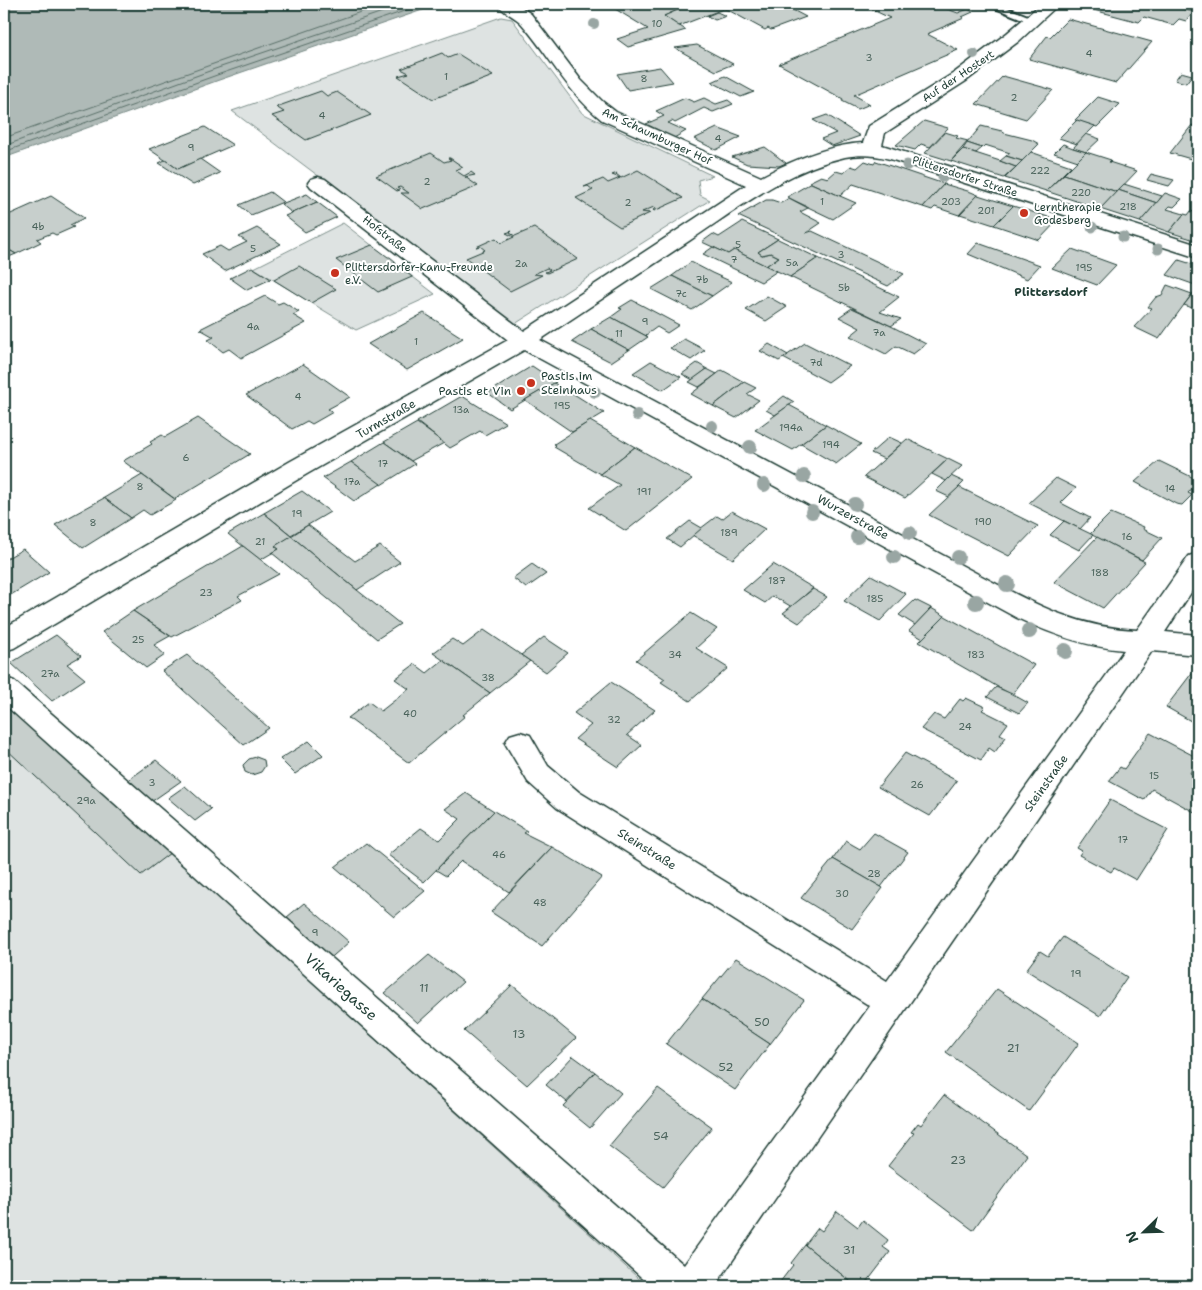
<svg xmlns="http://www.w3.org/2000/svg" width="1202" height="1290" font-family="'Shantell Sans',sans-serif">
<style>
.green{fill:#dee3e2;stroke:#7e908b}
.water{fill:#afbab7;stroke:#758883}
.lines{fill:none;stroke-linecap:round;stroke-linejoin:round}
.shore{stroke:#596f68;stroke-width:1}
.building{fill:#c7cfcc;stroke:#1f3d34}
.service-casing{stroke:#1f3d34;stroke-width:4}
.minor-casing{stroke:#1f3d34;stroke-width:3}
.service{fill:#fff;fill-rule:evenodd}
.minor{fill:#fff;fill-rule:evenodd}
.tree{fill:#99a6a3}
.poi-dot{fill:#c8321e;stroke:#fff;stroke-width:2}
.labels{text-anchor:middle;stroke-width:4;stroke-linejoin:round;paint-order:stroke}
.number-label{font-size:10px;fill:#49625a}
.far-street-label{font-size:11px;fill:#1f3d34;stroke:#fff}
.far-poi-label{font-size:11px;fill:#1f3d34;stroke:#fff;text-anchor:start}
.far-quarter-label{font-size:12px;font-weight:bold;fill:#1f3d34;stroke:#fff}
.poi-label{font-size:12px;fill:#1f3d34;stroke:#fff;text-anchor:start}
.street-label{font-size:12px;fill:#1f3d34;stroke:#fff}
.near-number-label{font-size:12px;fill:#49625a}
.near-street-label{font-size:15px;fill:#1f3d34;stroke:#fff}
</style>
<rect width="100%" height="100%" fill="#fff"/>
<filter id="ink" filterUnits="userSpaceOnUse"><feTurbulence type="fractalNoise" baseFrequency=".02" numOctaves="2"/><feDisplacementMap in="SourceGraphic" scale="10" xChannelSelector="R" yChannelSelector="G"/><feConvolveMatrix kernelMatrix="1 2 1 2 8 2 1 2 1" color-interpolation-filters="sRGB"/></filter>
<g filter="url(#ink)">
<g class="green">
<polygon points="501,17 512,19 582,113 713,176 698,180 700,195 710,200 515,324 232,111"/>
<polygon points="343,223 435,294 356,330 254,268"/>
<polygon points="4,702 647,1286 4,1286"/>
</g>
<polygon class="water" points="4,4 440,4 219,80 4,158"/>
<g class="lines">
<g class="shore">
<polyline points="4,138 383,4"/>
<polyline points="4,146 215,69 406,4"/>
<polyline points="4,152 217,75 425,4"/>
</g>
</g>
<g class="building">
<polygon points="607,4 670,4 680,9 664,16 686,30 628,47 617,39 648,29"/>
<polygon points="670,4 797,4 789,8 806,17 771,30 768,28 765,30 728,10 723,9 679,26 664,16 680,9"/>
<polygon points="860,4 934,4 958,13 968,9 973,12 962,17 964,18 927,34 958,50 854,95 870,104 858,109 842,101 843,99 779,64 890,18"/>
<polygon points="1085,4 1154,4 1164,6 1166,5 1194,12 1186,21 1179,19 1173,25 1144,17 1139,22 1082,7"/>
<polygon points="717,12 726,16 715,20 707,16"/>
<polygon points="1068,19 1152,42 1116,83 1029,59 1047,36 1050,37"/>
<polygon points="697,45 733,64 716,71 675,48"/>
<polygon points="442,53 448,58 458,54 493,76 433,99 398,76 409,73 401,69"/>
<polygon points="660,67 673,82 628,90 617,74"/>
<polygon points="1181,72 1192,75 1186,83 1175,80"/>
<polygon points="725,76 754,92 741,97 712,82"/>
<polygon points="1003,76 1053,90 1026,119 976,104"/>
<polygon points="321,91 327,96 337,92 371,115 306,140 272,116 284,112 276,107"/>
<polygon points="1098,97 1120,104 1097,127 1075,120"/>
<polygon points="685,98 694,102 704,98 716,104 728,100 733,104 713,112 704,108 675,123 672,121 668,123 686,131 674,138 646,124 664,116 656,111"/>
<polygon points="827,115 860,136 832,146 821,139 836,133 813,120"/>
<polygon points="1077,120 1095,126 1077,144 1059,138"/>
<polygon points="924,121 948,128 930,147 921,144 915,150 896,145"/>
<polygon points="1192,125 1198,127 1198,161 1170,153"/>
<polygon points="981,126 1002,131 1004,133 1032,140 1039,144 1022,161 1006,156 1010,153 985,145 982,148 967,143"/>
<polygon points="205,127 233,145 178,169 149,149"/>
<polygon points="717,128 741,137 716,150 694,139"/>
<polygon points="945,132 958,136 956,138 968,141 951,161 925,153"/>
<polygon points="1086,134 1100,139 1086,152 1073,148"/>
<polygon points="967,143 982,148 976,153 963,149"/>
<polygon points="1063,144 1073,148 1086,152 1078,161 1054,153"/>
<polygon points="765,147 786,163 779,166 747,164 732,157"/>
<polygon points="963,149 1000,161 1016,167 1004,178 951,161"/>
<polygon points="1031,152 1071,166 1046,191 1005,178"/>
<polygon points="1086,152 1111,160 1109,162 1137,171 1117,192 1064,174"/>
<polygon points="431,153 444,162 451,160 448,158 450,158 463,167 455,170 464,176 471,172 475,175 465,177 478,186 423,209 401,193 409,193 400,187 397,188 400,190 397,191 376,176"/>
<polygon points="1006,156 1022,161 1016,167 1000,161"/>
<polygon points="200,159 220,173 193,185 159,163 165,160 178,169"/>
<polygon points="865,161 874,164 876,161 944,184 923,207 853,184 840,196 809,182 821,176 828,178 836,171 843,173 851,166 857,168"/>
<polygon points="638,170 683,198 654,211 653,210 656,208 654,207 642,212 650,213 620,227 576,198 593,190 588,186 584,187 603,179 608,183 620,178 612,175 617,173 616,174 621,178"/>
<polygon points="1064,174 1117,192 1100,209 1046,191"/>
<polygon points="1151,174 1174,180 1169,186 1147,180"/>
<polygon points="811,183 840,196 856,203 833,219 787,197"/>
<polygon points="944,184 971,192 978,195 959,215 935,207 932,210 923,207"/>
<polygon points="1124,184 1162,196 1157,203 1118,190"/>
<polygon points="1118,190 1157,203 1140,222 1100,209"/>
<polygon points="270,192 283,202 251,215 239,205"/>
<polygon points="1165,193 1182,199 1174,207 1170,206 1167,209 1184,214 1169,232 1140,222"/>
<polygon points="307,194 317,202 292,213 281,204"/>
<polygon points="978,195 1013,206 994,225 960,214"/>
<polygon points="51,196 84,218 70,225 74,227 56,235 52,233 37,239 41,242 16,254 4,247 4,217"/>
<polygon points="789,198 808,208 800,212 821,223 806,233 812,231 904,274 888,286 738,216 766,200 772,200 781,203"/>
<polygon points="317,202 337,217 305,232 285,216"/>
<polygon points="1013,206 1058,220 1039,240 994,225"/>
<polygon points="1191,211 1198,213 1198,241 1169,232 1184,214 1188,215"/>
<polygon points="742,222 778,239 758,252 762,255 771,253 779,257 766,266 734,250 728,254 702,242 713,234 719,237"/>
<polygon points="257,228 281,244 225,271 202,254 220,246 228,251 247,242 239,237"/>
<polygon points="534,228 578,259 547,273 545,272 550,270 547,268 534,274 542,275 510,291 466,258 485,250 480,246 476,247 496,238 501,243 514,237 506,233 512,231 510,233 515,236"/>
<polygon points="778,239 818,258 790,277 766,266 779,257 771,253 762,255 758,252"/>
<polygon points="978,243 1040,265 1027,279 968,254"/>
<polygon points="372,245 388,257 390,257 396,262 394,262 412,277 378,292 336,260"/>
<polygon points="4,247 16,254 4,259"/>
<polygon points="713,247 728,254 734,250 777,271 761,282 703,254"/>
<polygon points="1072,249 1116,265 1097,285 1052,268"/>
<polygon points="818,258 899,297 880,312 901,319 891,326 790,277"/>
<polygon points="1179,260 1198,266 1198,286 1167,275"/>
<polygon points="691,262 712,273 732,282 712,296 672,276"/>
<polygon points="299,266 336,289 311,303 274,280"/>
<polygon points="252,267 271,279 247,290 230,278"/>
<polygon points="672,276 712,296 692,310 651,289"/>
<polygon points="1167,285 1192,294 1159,339 1134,327 1152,308 1148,307 1156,297 1162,295"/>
<polygon points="1198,287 1198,310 1184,305"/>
<polygon points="265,296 278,304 283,302 299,312 293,315 306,323 241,358 229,349 223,352 208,340 214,337 200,329"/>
<polygon points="767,296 787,307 766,321 746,310"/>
<polygon points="632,300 649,309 679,325 667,333 657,327 646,335 648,337 611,317 622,309 619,308"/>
<polygon points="852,308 891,326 926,344 913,354 896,346 886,354 850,336 860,328 839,317"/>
<polygon points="424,313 463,338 407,370 368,344"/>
<polygon points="611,317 648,337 629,350 591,329"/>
<polygon points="591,329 629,350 611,362 572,342"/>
<polygon points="684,339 705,350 691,360 670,348"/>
<polygon points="805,343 850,366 828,382 783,358"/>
<polygon points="769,344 788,355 779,361 760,351"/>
<polygon points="651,361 681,377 663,390 633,373"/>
<polygon points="697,363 707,369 693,380 682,374"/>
<polygon points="303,364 350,397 328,409 333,412 312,424 307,421 292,429 246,395"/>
<polygon points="532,366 556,382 510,409 488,393"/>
<polygon points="707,369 717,374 699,387 689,382"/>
<polygon points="722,370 744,382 713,406 691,394"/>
<polygon points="744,382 756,388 747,394 759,400 736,418 713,406"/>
<polygon points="554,383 567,392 569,391 604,413 572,432 525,400"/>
<polygon points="462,396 506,423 485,435 480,431 450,448 417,422"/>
<polygon points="784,396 794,402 775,415 766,410"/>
<polygon points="789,405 826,425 793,450 755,430"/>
<polygon points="198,418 250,454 175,499 123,461 152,444 150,442 162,435 165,437"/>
<polygon points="590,421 635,447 600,474 554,447 556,445 554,444"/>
<polygon points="417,423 444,443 411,461 384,442"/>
<polygon points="826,425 861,444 836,464 801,444"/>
<polygon points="889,437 902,443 884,459 871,453"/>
<polygon points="907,439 948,459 905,498 864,477"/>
<polygon points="384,442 415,464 381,485 351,462"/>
<polygon points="635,447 692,479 626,531 589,508 620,485 600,474"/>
<polygon points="948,459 962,466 946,481 932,474"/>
<polygon points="1159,461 1198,480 1198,482 1188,493 1192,495 1182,505 1176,504 1135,482"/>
<polygon points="351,462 381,484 354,501 323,478"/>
<polygon points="142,475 176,500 150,515 143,510 131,518 104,498"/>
<polygon points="951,476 964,482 949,497 936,491"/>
<polygon points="1056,478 1076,488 1061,503 1090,518 1080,529 1029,503"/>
<polygon points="959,487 1038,526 1009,556 929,515"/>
<polygon points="302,491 330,512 291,535 264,513"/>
<polygon points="104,498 131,518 83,548 55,525"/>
<polygon points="732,511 765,529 733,559 692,535 717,516 722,519"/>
<polygon points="264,513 292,536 275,546 279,549 260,560 228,534"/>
<polygon points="1111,513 1144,527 1143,529 1162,538 1142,560 1090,534"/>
<polygon points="690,521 702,528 680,547 667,539"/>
<polygon points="1064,521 1093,535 1079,550 1050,535"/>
<polygon points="308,525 355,561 380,546 400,562 357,590 291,536"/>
<polygon points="291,536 357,590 400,624 377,639 272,553 279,549 275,546"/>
<polygon points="1097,537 1145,562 1103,608 1054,582"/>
<polygon points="243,546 279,574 238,596 242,600 172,637 133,611"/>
<polygon points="23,549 49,572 4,599 4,560"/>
<polygon points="532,564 546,574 526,588 513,578"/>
<polygon points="773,564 813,588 792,607 773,596 765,603 743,590"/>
<polygon points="871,575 906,594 880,621 844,601"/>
<polygon points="813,589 827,597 799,623 783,613"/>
<polygon points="915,600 931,608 915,625 899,615"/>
<polygon points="931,608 945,616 923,639 909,631"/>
<polygon points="133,611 170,636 154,645 165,655 146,668 102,632"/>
<polygon points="691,613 717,629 696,648 728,668 690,701 661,682 665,679 636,660"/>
<polygon points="945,616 1034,665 1012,695 919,642"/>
<polygon points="484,630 530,661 490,693 433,653 452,639 463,646"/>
<polygon points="56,635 81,656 67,664 85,679 52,701 11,663"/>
<polygon points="544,637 568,653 546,672 521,655"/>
<polygon points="187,655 269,728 244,745 162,671"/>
<polygon points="443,660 490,693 463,715 465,716 409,763 348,718 369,702 381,711 409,689 395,679 415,664 427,673"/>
<polygon points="1198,665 1198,725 1166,707"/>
<polygon points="611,682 655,710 627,735 642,745 618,767 575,739 591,725 574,713"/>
<polygon points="996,687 1012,694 1028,703 1019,713 987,697"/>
<polygon points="966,698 985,707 982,710 1008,723 1000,734 1006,737 995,752 989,748 981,760 921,729 934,714 944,719 960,699 963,701"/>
<polygon points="4,702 170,853 141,875 4,747"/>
<polygon points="1150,733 1198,758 1190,773 1198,777 1198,814 1152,789 1144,800 1109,781 1120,767 1124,769"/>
<polygon points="309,741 323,755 295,774 280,759"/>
<polygon points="905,753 957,781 930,816 878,787"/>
<polygon points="256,757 264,760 265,766 261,772 252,775 245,772 243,765 249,759"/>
<polygon points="156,760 181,781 148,804 124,783"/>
<polygon points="185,786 211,809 195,821 168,798"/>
<polygon points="466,793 494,811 424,882 388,855 421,828 439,840 460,819 445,809"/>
<polygon points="1110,800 1168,830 1136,880 1114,868 1111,872 1079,855 1082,851 1077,848"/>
<polygon points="494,811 527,831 524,833 552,847 509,892 461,861 446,876 436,870"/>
<polygon points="874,833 908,852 881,887 833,859 846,841 860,849"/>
<polygon points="366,843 425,891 394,917 335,867"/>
<polygon points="552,847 602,877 542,946 491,912"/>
<polygon points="833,859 883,888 852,929 801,898"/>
<polygon points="304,903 349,942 326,962 281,922"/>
<polygon points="1063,937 1127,977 1100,1016 1026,970 1040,951 1048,956"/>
<polygon points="429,955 463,982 418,1023 385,993"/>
<polygon points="736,958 804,1000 770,1044 702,999"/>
<polygon points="512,985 576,1038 527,1085 464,1031"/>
<polygon points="997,989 1079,1043 1029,1111 946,1052"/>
<polygon points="702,999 770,1044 735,1090 666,1044"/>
<polygon points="573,1056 595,1072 567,1102 546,1085"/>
<polygon points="595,1072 621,1093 590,1128 563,1106"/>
<polygon points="658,1088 712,1127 663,1187 609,1146"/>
<polygon points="944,1095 1027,1155 973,1230 888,1166 914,1133 911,1132 918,1123 921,1125"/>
<polygon points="837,1211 858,1227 863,1220 888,1240 883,1247 890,1252 864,1286 856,1286 805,1245 818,1228 822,1231"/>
<polygon points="805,1245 856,1286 777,1286 793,1265 791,1263"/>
</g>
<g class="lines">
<g class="service-casing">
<polygon id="service" points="985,4 998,4 1038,20 1036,22 1030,22"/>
</g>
<g class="minor-casing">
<path id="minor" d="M498,4H517L531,14L581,80L603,102L616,112L761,177C791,161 828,145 863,143L869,126L954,73L1007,33L1041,4H1059L1019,41L966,81L885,133L882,145L1198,245V258L890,159C875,155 861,154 845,157C787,170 737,209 689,241C639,274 590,307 540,340L991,581C1040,607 1081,628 1137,630L1189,556L1198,553V582L1165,632L1198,635V655L1152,651L715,1286H651L4,704V677L14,681L684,1265L870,1006L557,808L528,782L505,743L510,735L520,732L530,735L548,766L579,792L887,981L1108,673L1124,650C1086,647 1051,634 1017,618L524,350L307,474L14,648L4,651V628L289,462L508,340L311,187L308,183L311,179L318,177L325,179L524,331L746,185L602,120C568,93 549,55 521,23C514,16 502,12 498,4Z"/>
</g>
<use href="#service" class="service"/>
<use href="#minor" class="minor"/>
</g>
<g class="tree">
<circle cx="594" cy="24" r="5"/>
<circle cx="974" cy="54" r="5"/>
<circle cx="907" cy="165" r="5.5"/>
<circle cx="943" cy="177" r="5.5"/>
<circle cx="1092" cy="227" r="5.5"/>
<circle cx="1123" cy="237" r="5.5"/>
<circle cx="1158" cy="249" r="5.5"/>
<circle cx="595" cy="392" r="6"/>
<circle cx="637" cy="415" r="6"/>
<circle cx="712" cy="426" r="6"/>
<circle cx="750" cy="447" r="7"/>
<circle cx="804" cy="476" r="7"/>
<circle cx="764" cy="485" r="7"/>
<circle cx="855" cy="504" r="7"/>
<circle cx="812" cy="512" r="7"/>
<circle cx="910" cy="533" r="7"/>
<circle cx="857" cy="537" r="7"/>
<circle cx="894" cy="557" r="7"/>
<circle cx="958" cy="557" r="7"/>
<circle cx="1007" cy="584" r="8"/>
<circle cx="976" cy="602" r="8"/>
<circle cx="1029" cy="631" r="8"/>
<circle cx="1065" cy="651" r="8"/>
</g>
</g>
<g class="poi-dot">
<circle cx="1024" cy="213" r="5"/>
<circle cx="335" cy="273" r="5"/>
<circle cx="531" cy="383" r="5"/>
<circle cx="521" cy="391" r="5"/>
</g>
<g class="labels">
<g class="number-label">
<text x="657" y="27">10</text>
<text x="1089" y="57">4</text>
<text x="869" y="61">3</text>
<text x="446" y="80">1</text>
<text x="644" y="82">8</text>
<text x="1014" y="101">2</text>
<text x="322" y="119">4</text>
<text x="718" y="142">4</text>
<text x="191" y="151">9</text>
<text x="1040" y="174">222</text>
<text x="427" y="185">2</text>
<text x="1081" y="196">220</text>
<text x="822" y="205">1</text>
<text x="951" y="205">203</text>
<text x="628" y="206">2</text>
<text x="1128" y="210">218</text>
<text x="986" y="214">201</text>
<text x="38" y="230">4b</text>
<text x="738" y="248">5</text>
<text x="253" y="252">5</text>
<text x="841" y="258">3</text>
<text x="734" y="263">7</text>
<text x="792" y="266">5a</text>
<text x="521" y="267">2a</text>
<text x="1084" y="271">195</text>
<text x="702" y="283">7b</text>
<text x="844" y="291">5b</text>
<text x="681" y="297">7c</text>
<text x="645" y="325">9</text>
<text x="253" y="330">4a</text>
<text x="879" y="336">7a</text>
<text x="619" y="337">11</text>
<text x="416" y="345">1</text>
<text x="816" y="366">7d</text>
<text x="298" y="400">4</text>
<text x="562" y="409">195</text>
<text x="461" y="413">13a</text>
<text x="791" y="431">194a</text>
<text x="831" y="448">194</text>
<text x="186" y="461">6</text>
<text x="383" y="467">17</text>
<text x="352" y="485">17a</text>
<text x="140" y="490">8</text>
<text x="1170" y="492">14</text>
<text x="644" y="495">191</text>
<text x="297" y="517">19</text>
<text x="983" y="525">190</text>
<text x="93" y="526">8</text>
<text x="729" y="536">189</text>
<text x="1127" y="540">16</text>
<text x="260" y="545">21</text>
<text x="1100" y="576">188</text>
<text x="777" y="584">187</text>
<text x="206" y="596">23</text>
<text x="875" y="602">185</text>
<text x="138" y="643">25</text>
<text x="675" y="658">34</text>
<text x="976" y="658">183</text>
<text x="50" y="677">27a</text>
<text x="488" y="681">38</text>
<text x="410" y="717">40</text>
<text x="614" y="723">32</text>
<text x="965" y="730">24</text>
<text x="1154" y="779">15</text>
<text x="152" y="786">3</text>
<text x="917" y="788">26</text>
<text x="86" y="804">29a</text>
<text x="1123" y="843">17</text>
<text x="499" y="858">46</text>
<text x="874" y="877">28</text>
<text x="842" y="897">30</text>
<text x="540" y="906">48</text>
<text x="315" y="936">9</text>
<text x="1076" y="977">19</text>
</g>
<g class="far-street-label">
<text transform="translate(958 76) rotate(-34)" y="4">Auf der Hostert</text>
<text transform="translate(657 136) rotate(25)" y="4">Am Schaumburger Hof</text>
<text transform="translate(965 176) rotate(18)" y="4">Plittersdorfer Straße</text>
<text transform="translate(385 234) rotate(38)" y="4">Hofstraße</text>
</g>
<g class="far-poi-label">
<text x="1034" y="211">Lerntherapie<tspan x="1034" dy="13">Godesberg</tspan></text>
<text x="345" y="271">Plittersdorfer-Kanu-Freunde<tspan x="345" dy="13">e.V.</tspan></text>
</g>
<g class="far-quarter-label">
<text x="1051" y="296">Plittersdorf</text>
</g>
<g class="poi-label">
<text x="541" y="380">Pastis im<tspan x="541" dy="14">Steinhaus</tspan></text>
<text x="511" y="395" text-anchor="end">Pastis et Vin</text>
</g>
<g class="street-label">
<text transform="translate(386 419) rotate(-30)" y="4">Turmstraße</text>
<text transform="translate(853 517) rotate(29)" y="4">Wurzerstraße</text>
<text transform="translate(1046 783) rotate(-55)" y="4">Steinstraße</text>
<text transform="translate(647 849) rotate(32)" y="4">Steinstraße</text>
</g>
<g class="near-number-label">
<text x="424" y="992">11</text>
<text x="762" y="1026">50</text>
<text x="519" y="1038">13</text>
<text x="1013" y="1052">21</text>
<text x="726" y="1071">52</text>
<text x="661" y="1140">54</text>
<text x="958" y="1164">23</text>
<text x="849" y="1254">31</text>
</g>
<g class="near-street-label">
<text transform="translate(341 987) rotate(42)" y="5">Vikariegasse</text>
</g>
</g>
<rect width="1202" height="1290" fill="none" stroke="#fff" stroke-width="20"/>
<rect x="10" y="10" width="1182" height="1270" fill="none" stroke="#1f3d34" stroke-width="2" filter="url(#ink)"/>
<g transform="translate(1144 1232) rotate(247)" stroke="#ffffff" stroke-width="4" paint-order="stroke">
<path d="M0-4L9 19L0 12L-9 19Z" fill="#1f3d34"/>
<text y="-8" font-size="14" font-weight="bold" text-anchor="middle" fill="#1f3d34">N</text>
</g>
</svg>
